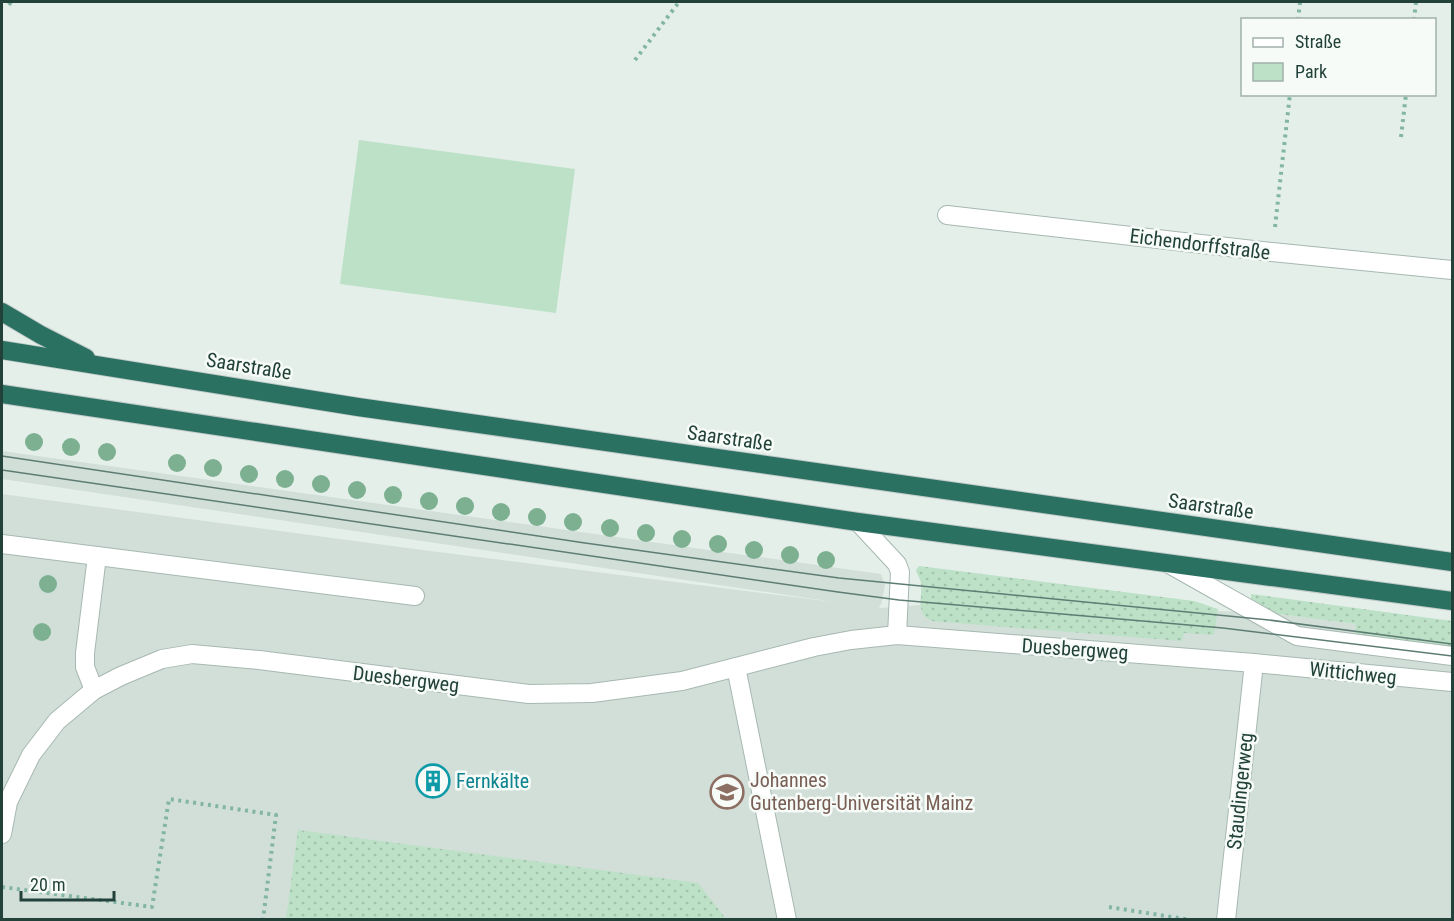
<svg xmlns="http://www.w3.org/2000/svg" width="1454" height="921" font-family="'Roboto Condensed',sans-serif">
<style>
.built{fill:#d2dfd9}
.grass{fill:url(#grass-dots)}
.park{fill:#bce1c6}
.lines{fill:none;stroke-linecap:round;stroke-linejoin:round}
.minor-casing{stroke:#a6b8b1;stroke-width:20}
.highway-casing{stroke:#c1cac8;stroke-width:20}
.path{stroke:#83b5a5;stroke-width:4;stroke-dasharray:3 4.5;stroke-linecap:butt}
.minor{stroke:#fff;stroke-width:18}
.highway{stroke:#2b7162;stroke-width:18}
.tram{stroke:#5d7d74;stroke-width:1.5}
.tree{fill:#7db091}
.labels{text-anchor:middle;stroke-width:5;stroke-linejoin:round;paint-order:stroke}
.street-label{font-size:20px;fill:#224239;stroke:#f6fbf8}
.education-label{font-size:20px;fill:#785e54;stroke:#f6fbf8;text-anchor:start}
.culture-label{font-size:20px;fill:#0d838f;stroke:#f6fbf8;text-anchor:start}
</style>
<defs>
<pattern id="grass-dots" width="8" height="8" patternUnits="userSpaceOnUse" patternTransform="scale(1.5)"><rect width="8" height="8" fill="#bce1c6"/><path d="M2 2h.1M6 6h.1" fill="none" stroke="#a1c2ab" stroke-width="1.8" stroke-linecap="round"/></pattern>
</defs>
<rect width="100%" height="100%" fill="#e4efea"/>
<polygon class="built" points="2,451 881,574 885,585 882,602 879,608 920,605 922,582 1217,611 1271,613 1452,636 1452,919 2,919 2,494 415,549 834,602 2,479"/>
<g class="grass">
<path d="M919,566L1194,601L1218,609L1214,635L1184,633L1182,641L932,621C915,614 923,598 921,584C921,579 917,575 916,570Z"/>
<polygon points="1251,594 1452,621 1452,651 1354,638 1356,624 1271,613 1251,603"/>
<polygon points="298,830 698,883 726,919 286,919"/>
</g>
<polygon class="park" points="359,140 575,169 556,313 340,284"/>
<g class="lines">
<g class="minor-casing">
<g id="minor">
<polyline points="947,215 1272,252 1452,270"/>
<polyline points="858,522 897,564 900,572 897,635"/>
<polyline points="2,544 415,596"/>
<polyline points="1169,564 1297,636 1452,656"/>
<polyline points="736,667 787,920"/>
<polyline points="94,690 85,667 85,653 97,556"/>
<polyline points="2,834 8,802 31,755 57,721 94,690 121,676 162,659 192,654 259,660 529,694 592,693 682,681 814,647 851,640 897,635 1254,663 1452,682"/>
<polyline points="1226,920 1254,663"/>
</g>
</g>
<g class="highway-casing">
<g id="highway">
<polyline points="2,312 41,335 86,358"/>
<polyline points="2,350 358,407 1452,562"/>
<polyline points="2,394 858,522 1452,601"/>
</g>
</g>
<g class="path">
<polyline points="9,5 11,2"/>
<polyline points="1298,20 1300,2"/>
<polyline points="1414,20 1416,2"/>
<polyline points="635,60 679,2"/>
<polyline points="1401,137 1406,94"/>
<polyline points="1275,227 1290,94"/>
<polyline points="2,887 152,907 169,799 276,815 263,920"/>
<polyline points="1109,907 1191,920"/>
</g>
<use href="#minor" class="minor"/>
<use href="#highway" class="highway"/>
<g class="tram">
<polyline points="2,456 585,543 839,578 1269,620 1452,644"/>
<polyline points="2,470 838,592 899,600 1223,628 1452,656"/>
</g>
</g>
<g class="tree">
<circle cx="34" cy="442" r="9"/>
<circle cx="71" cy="447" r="9"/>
<circle cx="107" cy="452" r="9"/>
<circle cx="177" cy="463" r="9"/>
<circle cx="213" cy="468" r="9"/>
<circle cx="249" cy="474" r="9"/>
<circle cx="285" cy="479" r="9"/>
<circle cx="321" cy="484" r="9"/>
<circle cx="357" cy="490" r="9"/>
<circle cx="393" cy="495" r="9"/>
<circle cx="429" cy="501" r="9"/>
<circle cx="465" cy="506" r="9"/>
<circle cx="501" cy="512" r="9"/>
<circle cx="537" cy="517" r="9"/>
<circle cx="573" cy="522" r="9"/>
<circle cx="610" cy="528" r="9"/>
<circle cx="646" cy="533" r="9"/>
<circle cx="682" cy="539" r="9"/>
<circle cx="718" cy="544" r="9"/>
<circle cx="754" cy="550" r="9"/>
<circle cx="790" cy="555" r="9"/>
<circle cx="826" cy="560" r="9"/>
<circle cx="48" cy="584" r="9"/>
<circle cx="42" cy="632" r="9"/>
</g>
<defs>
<g id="building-ring" transform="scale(1.725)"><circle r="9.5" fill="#f6fbf8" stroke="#0f9aa8" stroke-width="1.5"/><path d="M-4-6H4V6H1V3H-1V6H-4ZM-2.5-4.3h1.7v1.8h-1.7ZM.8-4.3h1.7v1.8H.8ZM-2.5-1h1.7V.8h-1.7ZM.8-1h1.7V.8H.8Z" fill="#0f9aa8"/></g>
<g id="university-ring" transform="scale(1.725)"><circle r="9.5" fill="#f6fbf8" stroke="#8d6e63" stroke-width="1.5"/><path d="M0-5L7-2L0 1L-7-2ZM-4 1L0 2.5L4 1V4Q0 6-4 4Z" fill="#8d6e63"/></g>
</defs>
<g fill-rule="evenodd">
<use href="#building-ring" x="433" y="781"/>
<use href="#university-ring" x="727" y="792"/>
</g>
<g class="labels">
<g class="street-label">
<text transform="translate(1200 244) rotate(7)" y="7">Eichendorffstraße</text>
<text transform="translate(249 366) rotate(9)" y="7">Saarstraße</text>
<text transform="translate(730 438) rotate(8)" y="7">Saarstraße</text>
<text transform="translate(1211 506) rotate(8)" y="7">Saarstraße</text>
<text transform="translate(1075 649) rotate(4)" y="7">Duesbergweg</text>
<text transform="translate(1353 673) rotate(6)" y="7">Wittichweg</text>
<text transform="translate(406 679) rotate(7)" y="7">Duesbergweg</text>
<text transform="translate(1240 791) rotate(-84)" y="7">Staudingerweg</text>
</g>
<g class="education-label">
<text x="750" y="787">Johannes<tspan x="750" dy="23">Gutenberg-Universität Mainz</tspan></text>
</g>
<g class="culture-label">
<text x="456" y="788">Fernkälte</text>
</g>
</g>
<rect width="1454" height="921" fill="none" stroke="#224239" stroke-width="6"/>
<rect x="1241" y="18" width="195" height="78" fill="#f6fbf8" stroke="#a1b1ac" stroke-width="1.5"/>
<rect x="1253" y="38" width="30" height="9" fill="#ffffff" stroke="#a1b1ac" stroke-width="1.5"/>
<text x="1295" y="48" font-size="18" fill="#224239">Straße</text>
<rect x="1253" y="63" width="30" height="18" fill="#bce1c6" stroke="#a1b1ac" stroke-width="1.5"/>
<text x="1295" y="78" font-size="18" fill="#224239">Park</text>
<path d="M21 891v9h93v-9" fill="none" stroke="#224239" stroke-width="3"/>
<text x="30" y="891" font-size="18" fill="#224239" stroke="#f6fbf8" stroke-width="4.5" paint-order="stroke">20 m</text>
</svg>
